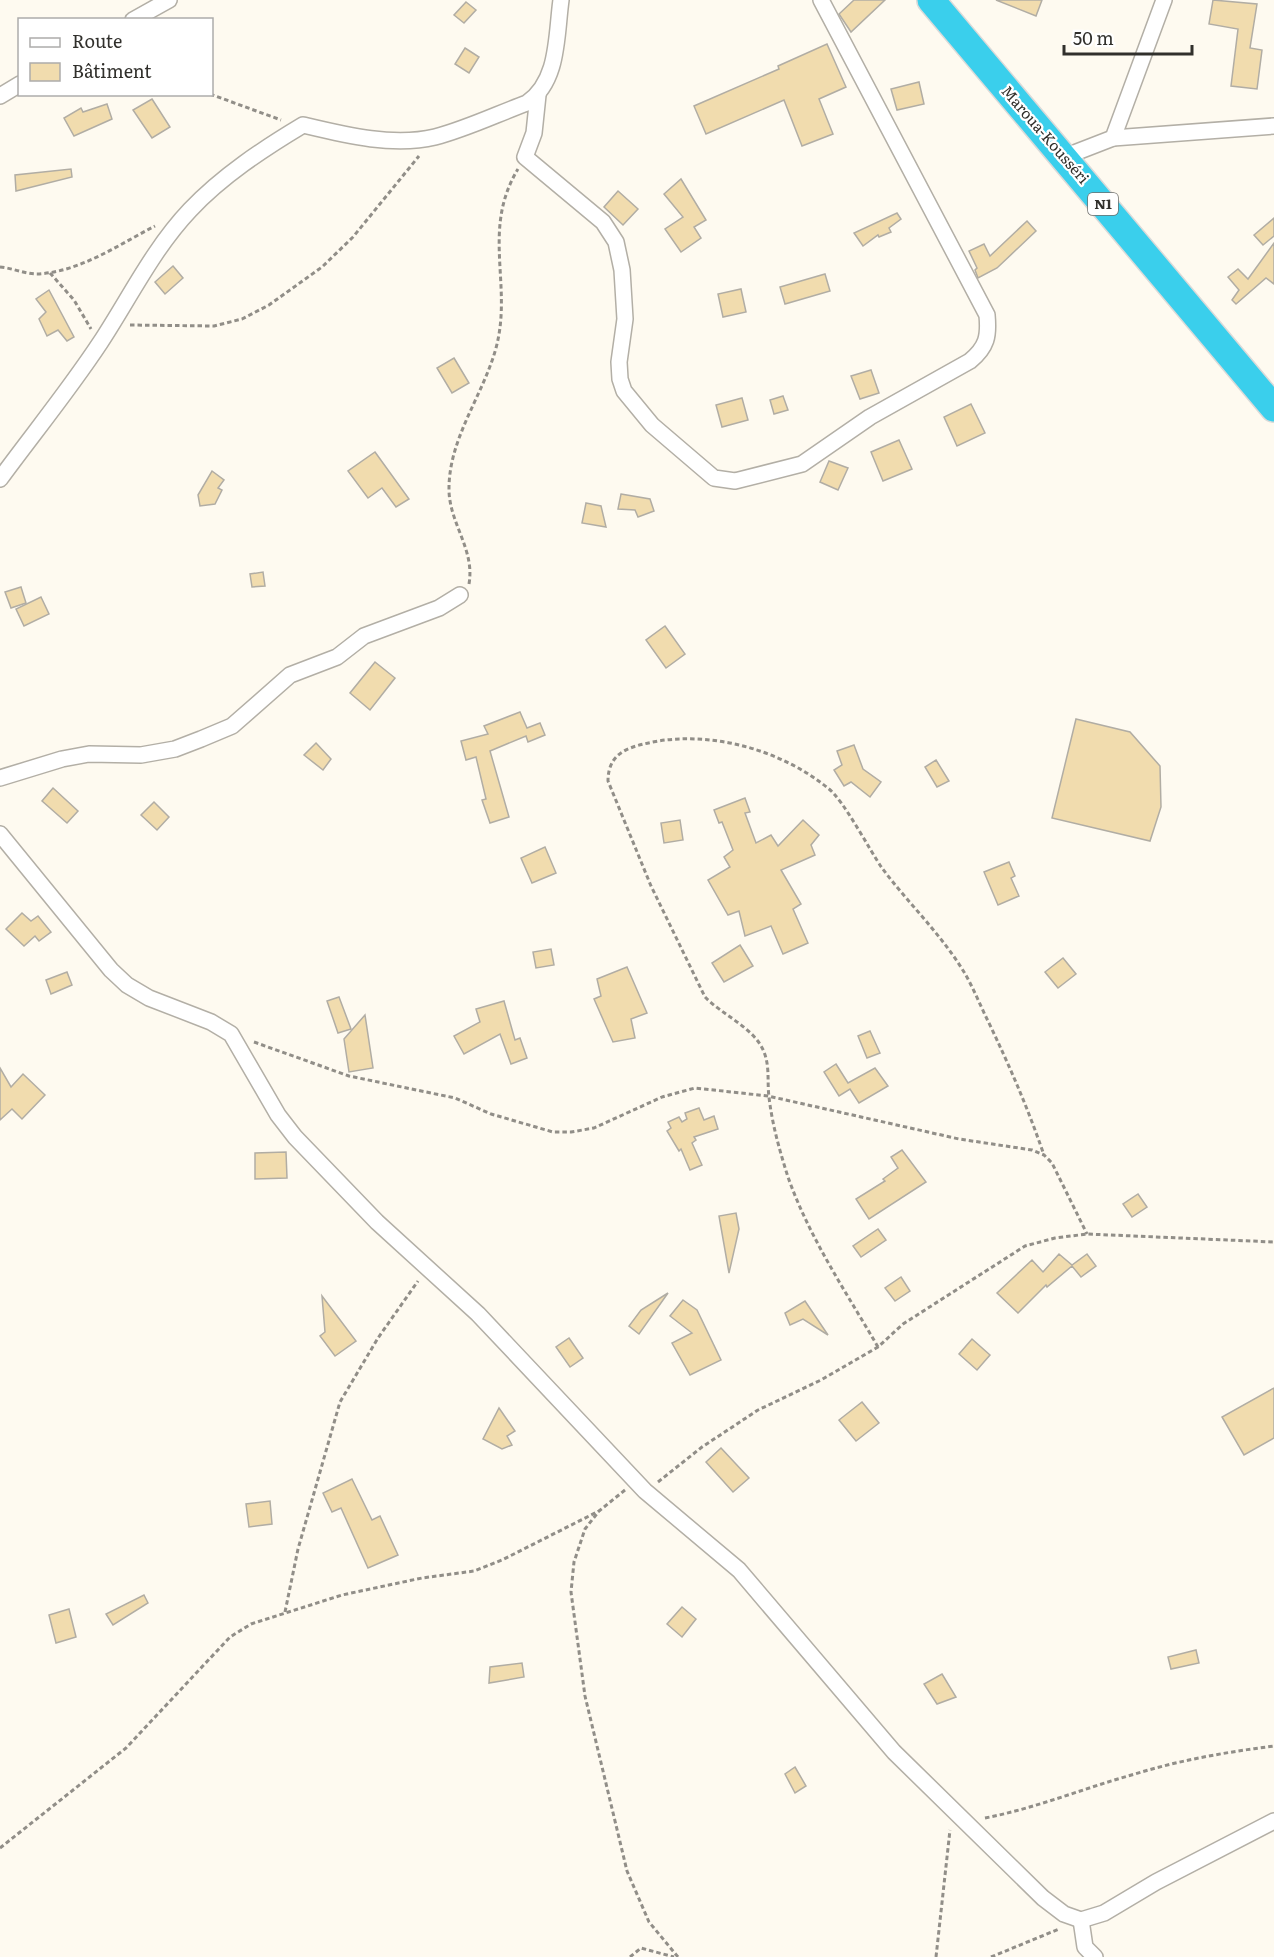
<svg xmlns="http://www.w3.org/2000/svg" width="1274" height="1957" font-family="Literata,serif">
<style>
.building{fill:#f1dcae;stroke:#b1ada4;stroke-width:1.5}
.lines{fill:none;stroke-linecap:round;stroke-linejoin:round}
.street-casing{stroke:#b3afa6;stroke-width:18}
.highway-casing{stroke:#dadad9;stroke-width:30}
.path{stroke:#918e88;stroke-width:3;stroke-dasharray:4.5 3;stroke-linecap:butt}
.street{stroke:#fff;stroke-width:15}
.highway{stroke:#3acfec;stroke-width:27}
.labels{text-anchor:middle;stroke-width:4.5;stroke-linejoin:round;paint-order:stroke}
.shield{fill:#fff;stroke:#6f6e6b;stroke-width:1.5}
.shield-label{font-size:14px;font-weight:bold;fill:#31302c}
.street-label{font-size:15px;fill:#31302c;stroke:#fff}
</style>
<rect width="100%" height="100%" fill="#fefaf0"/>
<g class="building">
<polygon points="854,0 885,0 851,32 839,14"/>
<polygon points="996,0 1042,0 1036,16"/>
<polygon points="1213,0 1257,4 1250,48 1262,50 1257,89 1231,86 1238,29 1209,24"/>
<polygon points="466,2 476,10 464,23 454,15"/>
<polygon points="827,44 846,87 819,99 833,134 802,146 784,100 706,134 694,106 779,69 778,66"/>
<polygon points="465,48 479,57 469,73 455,64"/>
<polygon points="919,82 924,104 897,110 891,89"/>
<polygon points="152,99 170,127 152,138 133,110"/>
<polygon points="107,104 112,119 74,136 64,118 81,108 83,112"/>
<polygon points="71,169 72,177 16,191 15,175"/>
<polygon points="681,179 706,220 694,227 701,238 681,252 665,229 683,217 664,194"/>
<polygon points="618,191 638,209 623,225 604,207"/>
<polygon points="897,213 901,219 889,228 891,232 879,237 878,235 863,246 854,233"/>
<polygon points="1274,218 1274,236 1263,245 1254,235"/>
<polygon points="1027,221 1036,231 997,268 978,278 975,270 977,268 969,251 984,244 990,256"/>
<polygon points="1274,243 1274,284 1266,278 1236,304 1232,300 1239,290 1228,277 1238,269 1248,279"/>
<polygon points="173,266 183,278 165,294 155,282"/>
<polygon points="825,274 830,291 785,304 780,287"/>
<polygon points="741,289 746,312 723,317 718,294"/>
<polygon points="49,290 74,337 67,341 58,330 47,336 39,319 46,312 36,299"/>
<polygon points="454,358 469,383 452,393 437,368"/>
<polygon points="871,370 879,393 860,399 851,376"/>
<polygon points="783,396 788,410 774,414 770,400"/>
<polygon points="742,398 748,420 722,427 716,405"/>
<polygon points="971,404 985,433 957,446 944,417"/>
<polygon points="899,440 912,469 883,481 871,452"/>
<polygon points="375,452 409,499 396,507 382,488 368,498 348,471"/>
<polygon points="829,461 848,468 838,490 820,482"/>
<polygon points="212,471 224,480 218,488 222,490 215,504 200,506 198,495"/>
<polygon points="621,494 650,499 654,511 638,517 635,510 618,509"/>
<polygon points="586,503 601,506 606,527 582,523"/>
<polygon points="263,572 265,586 252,587 250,574"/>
<polygon points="21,587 26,603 11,608 5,592"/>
<polygon points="41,597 49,614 24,626 16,609"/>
<polygon points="665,626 685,654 666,668 646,640"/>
<polygon points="375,662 395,678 370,710 350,693"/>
<polygon points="520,712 527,728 540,723 545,735 528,742 526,736 490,751 509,817 490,823 482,800 486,799 476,757 466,760 461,741 488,734 484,726"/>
<polygon points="1076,719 1130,732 1160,766 1161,807 1150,841 1052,818"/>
<polygon points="316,743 331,759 323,770 304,755"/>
<polygon points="854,745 863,769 881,782 870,797 851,782 844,786 834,770 842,765 837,751"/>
<polygon points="936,760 949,781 937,787 925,767"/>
<polygon points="53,788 78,811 67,823 42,801"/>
<polygon points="745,798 750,812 745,813 756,843 771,835 778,846 803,820 819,835 811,845 815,855 781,870 801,904 793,909 808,943 783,954 771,926 745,936 739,911 728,915 708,880 730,867 724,857 733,850 722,822 719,823 714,810"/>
<polygon points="154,802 169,817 157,830 141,815"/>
<polygon points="680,820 683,840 664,843 661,823"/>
<polygon points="545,847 556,873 532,883 521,858"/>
<polygon points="1009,862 1015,876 1011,878 1019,896 998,905 984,872"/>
<polygon points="22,913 31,921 38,916 51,932 39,941 35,936 24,946 6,929"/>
<polygon points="740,945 753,966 724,982 712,963"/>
<polygon points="551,949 554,965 536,968 533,952"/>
<polygon points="1063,958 1076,974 1058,988 1045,972"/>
<polygon points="627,967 647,1013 631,1019 635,1038 613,1042 594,999 601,996 597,979"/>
<polygon points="67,972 72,985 51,994 46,980"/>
<polygon points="339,997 351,1029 338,1033 327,1001"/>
<polygon points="504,1001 515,1040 520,1038 527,1058 511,1064 500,1034 464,1054 454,1036 480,1022 476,1009"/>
<polygon points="365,1015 373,1068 349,1072 344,1039"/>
<polygon points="870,1031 880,1053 867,1058 858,1036"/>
<polygon points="836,1064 848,1083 875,1068 888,1086 859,1103 850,1089 839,1096 824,1072"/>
<polygon points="0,1068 11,1087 23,1074 45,1095 22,1119 12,1109 0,1120"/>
<polygon points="699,1108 704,1120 714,1116 718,1129 694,1137 696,1140 692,1143 702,1165 690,1170 681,1149 679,1151 667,1131 671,1128 668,1122 679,1117 682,1122 687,1119 685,1113"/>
<polygon points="902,1150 926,1182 869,1219 856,1199 885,1181 883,1179 898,1168 891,1157"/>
<polygon points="286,1152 287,1178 255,1179 255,1153"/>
<polygon points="1138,1194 1147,1207 1132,1217 1123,1204"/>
<polygon points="736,1213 739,1229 729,1273 719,1216"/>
<polygon points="878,1229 886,1240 861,1257 853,1246"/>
<polygon points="1059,1254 1072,1265 1087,1254 1096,1266 1081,1277 1072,1266 1047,1287 1046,1285 1018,1313 997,1293 1032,1260 1043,1272"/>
<polygon points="901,1277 910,1291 895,1301 885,1288"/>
<polygon points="668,1293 639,1334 629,1326 641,1310"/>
<polygon points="322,1296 356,1341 335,1356 320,1336 325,1332"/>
<polygon points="683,1300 697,1310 721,1360 690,1375 672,1343 692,1333 670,1316"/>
<polygon points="805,1301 828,1335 803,1319 790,1325 785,1313"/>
<polygon points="569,1338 583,1358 570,1367 556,1347"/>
<polygon points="972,1339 990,1355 977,1370 959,1354"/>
<polygon points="1274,1388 1274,1438 1244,1455 1222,1417"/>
<polygon points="862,1402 879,1423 856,1441 839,1420"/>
<polygon points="499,1408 515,1431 507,1436 512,1445 502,1449 483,1439"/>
<polygon points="721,1448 749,1478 733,1492 706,1462"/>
<polygon points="352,1479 372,1520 380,1516 398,1555 368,1568 341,1508 332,1512 323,1493"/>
<polygon points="270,1501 272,1524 249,1527 246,1504"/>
<polygon points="144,1595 148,1603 113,1625 106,1614"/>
<polygon points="682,1607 696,1619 682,1637 667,1624"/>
<polygon points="69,1609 76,1637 56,1643 49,1615"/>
<polygon points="1196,1650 1199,1663 1171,1669 1168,1657"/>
<polygon points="522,1663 524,1677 489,1683 490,1667"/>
<polygon points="942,1674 956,1697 937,1704 924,1684"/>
<polygon points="795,1767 806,1786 795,1793 785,1774"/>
</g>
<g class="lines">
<g class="street-casing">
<g id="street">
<polyline points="133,20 169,0"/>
<path d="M538,95L534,133L525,157L603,222L616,242L622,270L625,319L619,362L620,379L624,391L652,425L714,478L735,481L802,464L870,417L970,361C987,347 989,336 987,315L821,0"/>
<polyline points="0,96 20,84"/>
<polyline points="1113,138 1274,126"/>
<polyline points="1064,157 1113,138 1164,0"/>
<path d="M0,479C33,434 69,390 100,343C129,299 153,249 190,210C222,176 263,149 303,125C345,135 393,147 435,137C466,129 497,114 527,103C559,81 556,36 561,0"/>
<polyline points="0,778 62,759 89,754 141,755 175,749 201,739 232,726 290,675 337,657 364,636 439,608 460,595"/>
<polyline points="0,834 111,970 127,985 149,998 211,1022 231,1034 278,1115 295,1137 377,1222 478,1314 645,1491 739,1570 894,1752 1043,1898 1064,1914 1081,1920 1104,1913 1156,1882 1274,1821"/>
<polyline points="1081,1920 1085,1947 1095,1957"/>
</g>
</g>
<g class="highway-casing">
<polyline id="highway" points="931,0 1274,408"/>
</g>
<g class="path">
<polyline points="210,94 281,120"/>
<path d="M0,267C12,268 25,274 37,274C80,272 118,245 155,226"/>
<polyline points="50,273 74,300 91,329"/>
<polyline points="130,325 214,326 242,319 269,305 322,267 353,237 419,156"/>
<path d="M469,584C475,550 450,524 449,491C448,439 483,396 496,348C513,285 481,230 518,169"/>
<polyline points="254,1042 349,1076 455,1098 491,1114 553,1132 571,1132 594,1128 662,1097 695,1088 768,1096 959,1139 1032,1150 1044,1155 1052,1163 1087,1234"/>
<path d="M878,1347C846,1292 809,1237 788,1177C780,1152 772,1124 769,1097C767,1082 770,1067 764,1052C755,1028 722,1015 705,997L651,886L608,781C608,750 633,746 658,741C717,732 783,751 829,789C844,801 869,849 882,868C908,903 941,934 964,972C973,987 980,1005 988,1021C1010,1067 1027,1106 1044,1155"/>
<polyline points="658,1482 702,1447 758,1410 821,1380 878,1347 903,1324 1025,1246 1055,1238 1087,1234 1274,1242"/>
<polyline points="625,1490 599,1511 585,1529 574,1562 571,1592 585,1696 627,1871 649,1922 678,1957"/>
<polyline points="285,1612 298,1549 340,1402 378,1338 418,1281"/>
<path d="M985,1818C1037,1808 1084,1788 1135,1774C1180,1760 1227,1752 1274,1746"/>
<polyline points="0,1848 126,1748 230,1637 251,1624 342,1595 422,1578 474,1571 502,1560 599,1511"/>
<polyline points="630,1957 641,1948 674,1957"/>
<polyline points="936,1957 950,1830"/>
<polyline points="991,1957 1059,1929"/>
</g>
<use href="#street" class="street"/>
<use href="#highway" class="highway"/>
</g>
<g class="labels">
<rect class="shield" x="1088" y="193" width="30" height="22" rx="4.5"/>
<g class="shield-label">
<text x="1103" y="209">N1</text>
</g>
<g class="street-label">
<text transform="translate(1045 135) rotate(49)" y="5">Maroua-Kousséri</text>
</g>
</g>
<rect x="18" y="18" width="195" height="78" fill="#ffffff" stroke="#adacab" stroke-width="1.5"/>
<rect x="30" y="38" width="30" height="9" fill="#ffffff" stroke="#adacab" stroke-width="1.5"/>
<text x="72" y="48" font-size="18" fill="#31302c">Route</text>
<rect x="30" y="63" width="30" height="18" fill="#f1dcae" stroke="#adacab" stroke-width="1.5"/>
<text x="72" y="78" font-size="18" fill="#31302c">Bâtiment</text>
<path d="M1064 45v9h128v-9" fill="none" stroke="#31302c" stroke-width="3"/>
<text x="1073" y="45" font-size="18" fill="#31302c" stroke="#ffffff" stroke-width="4.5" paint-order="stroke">50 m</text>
</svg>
